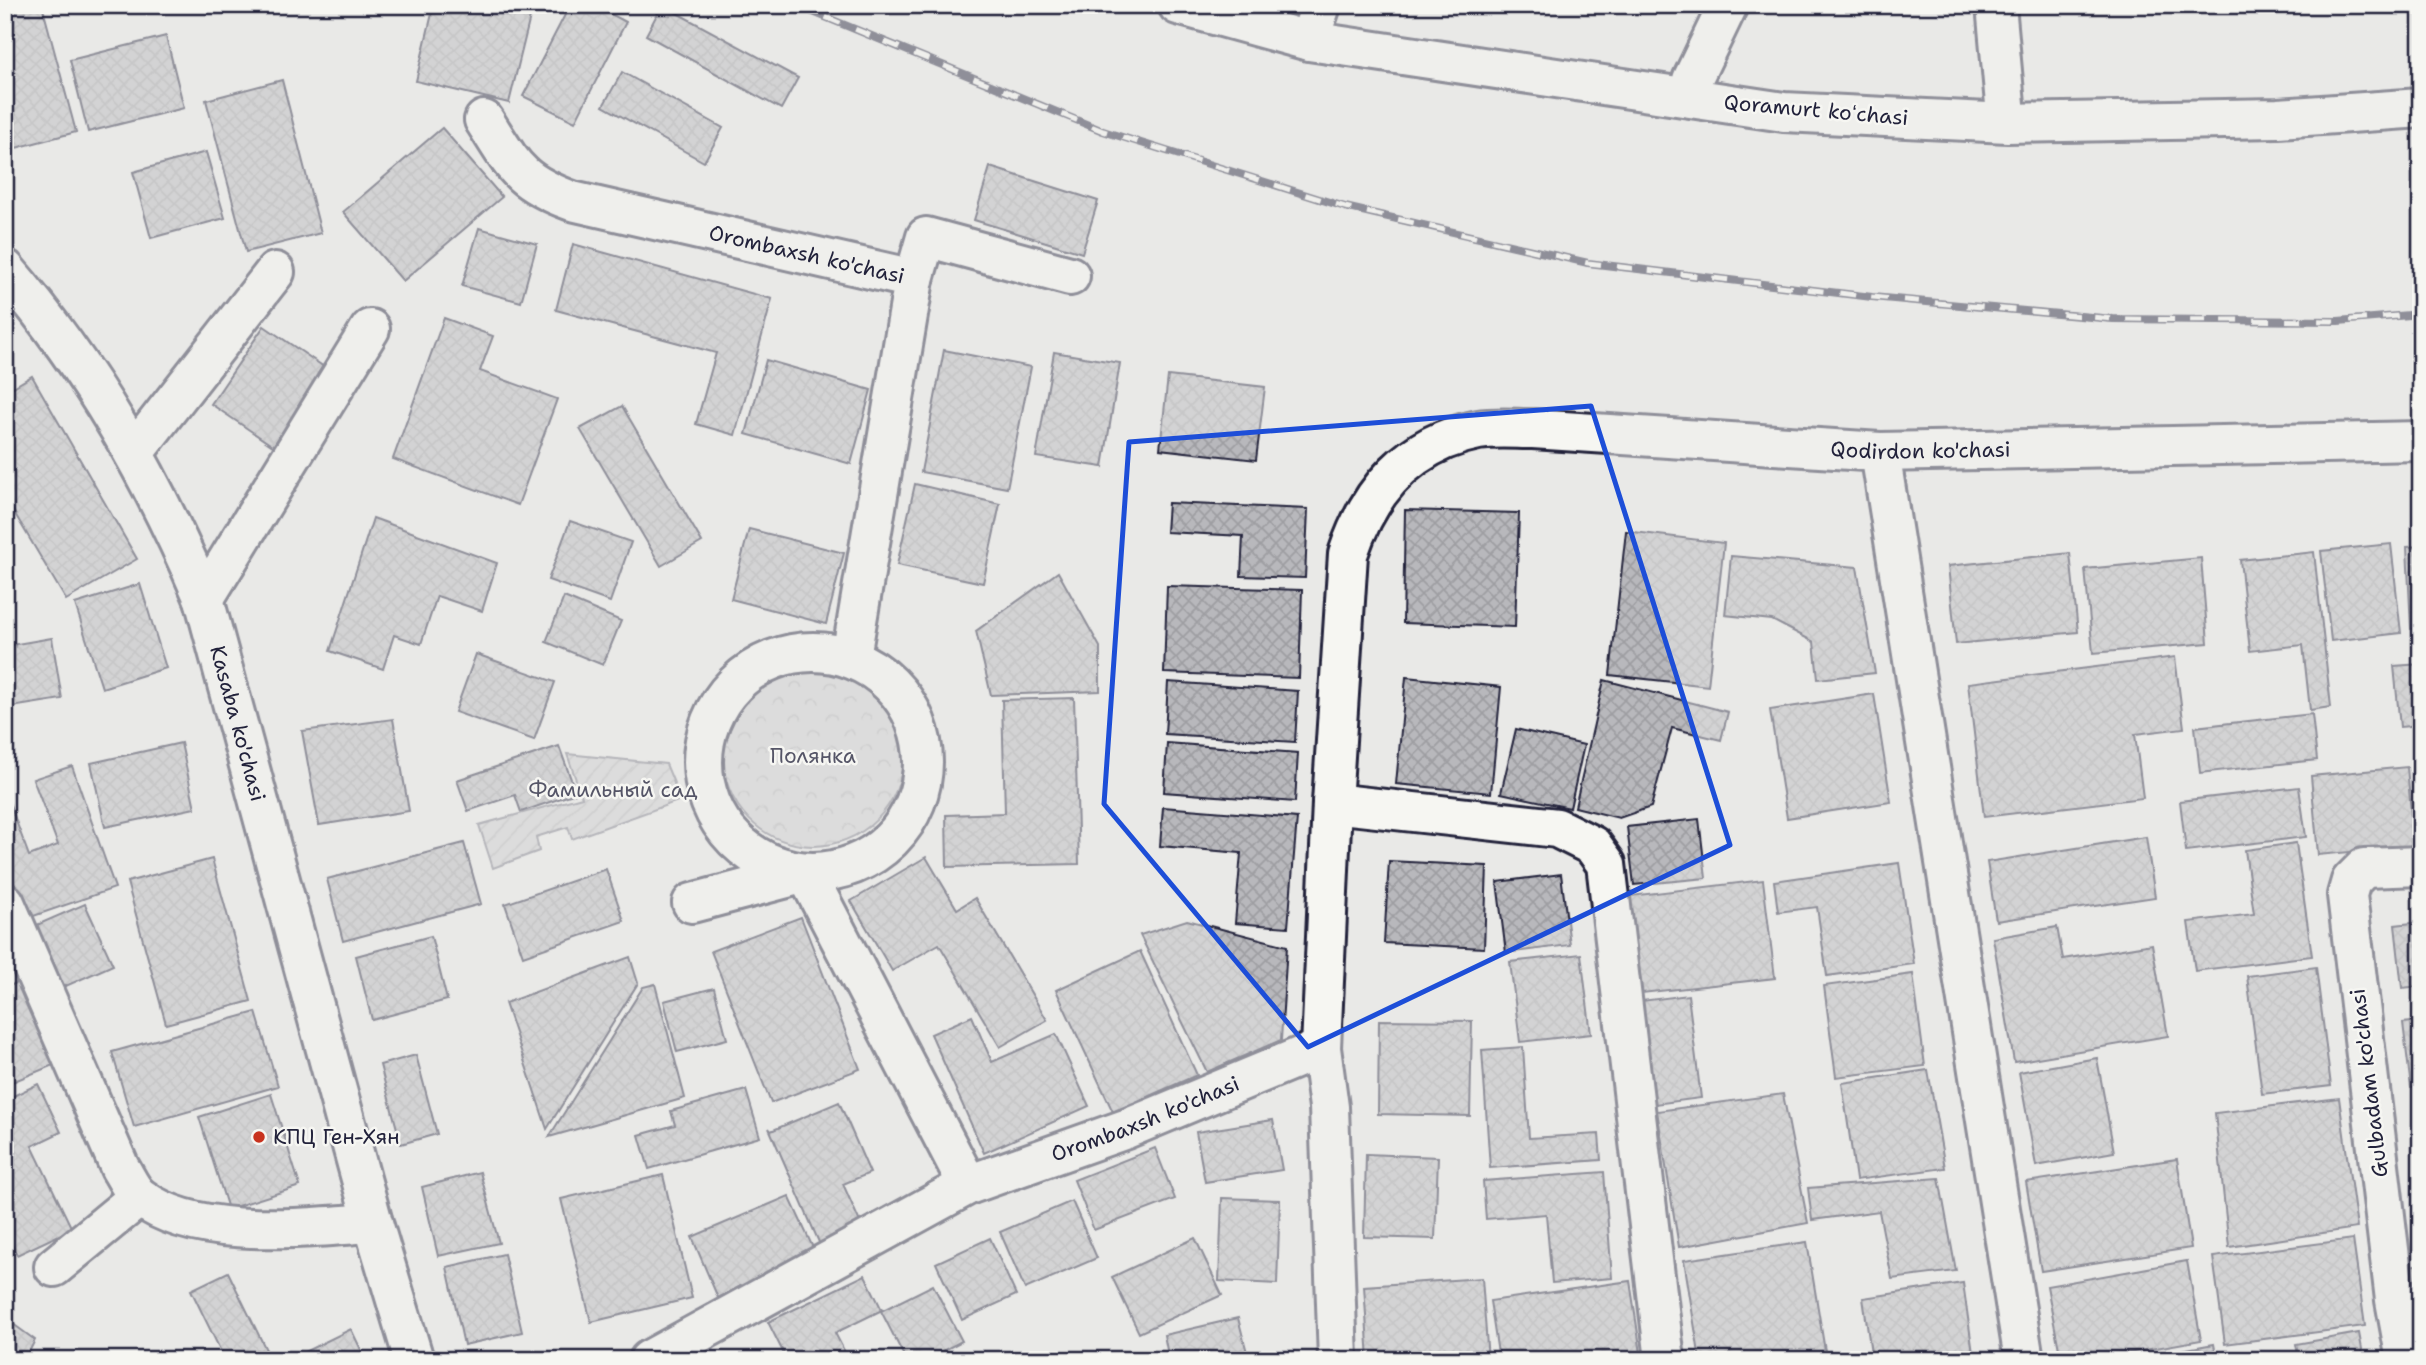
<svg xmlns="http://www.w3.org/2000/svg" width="2426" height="1365" font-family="'Shantell Sans',sans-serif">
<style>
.forest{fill:url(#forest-crowns);stroke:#777784;stroke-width:2}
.garden{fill:url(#garden-furrows);stroke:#777784;stroke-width:2}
.building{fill:url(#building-cross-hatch);stroke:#22223b;stroke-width:2}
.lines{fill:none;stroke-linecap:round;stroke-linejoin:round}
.minor-casing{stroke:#22223b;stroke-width:44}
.major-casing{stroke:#22223b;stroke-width:44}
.minor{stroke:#f6f6f2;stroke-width:38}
.major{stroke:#f6f6f2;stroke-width:38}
.rail-casing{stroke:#22223b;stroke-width:8}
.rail{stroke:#f6f6f2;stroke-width:5;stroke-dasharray:16;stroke-linecap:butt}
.marked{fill:none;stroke:#1d4ed8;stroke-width:5;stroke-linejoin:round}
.poi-dot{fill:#c8321e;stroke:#f6f6f2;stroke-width:2.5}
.labels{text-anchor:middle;stroke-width:5;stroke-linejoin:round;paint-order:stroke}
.street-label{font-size:21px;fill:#22223b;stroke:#f6f6f2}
.park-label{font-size:21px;fill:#555567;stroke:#f6f6f2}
.poi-label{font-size:21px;fill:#22223b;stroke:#f6f6f2;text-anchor:start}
</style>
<defs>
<pattern id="forest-crowns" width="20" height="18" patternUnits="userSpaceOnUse" patternTransform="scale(1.75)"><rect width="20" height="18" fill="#ccccce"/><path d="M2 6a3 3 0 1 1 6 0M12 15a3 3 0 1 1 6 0" fill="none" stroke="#afafb2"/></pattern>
<pattern id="garden-furrows" width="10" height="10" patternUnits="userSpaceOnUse" patternTransform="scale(1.75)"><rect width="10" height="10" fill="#ccccce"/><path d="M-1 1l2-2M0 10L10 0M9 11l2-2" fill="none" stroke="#afafb2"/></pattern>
<pattern id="building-cross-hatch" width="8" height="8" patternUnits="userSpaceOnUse" patternTransform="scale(1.75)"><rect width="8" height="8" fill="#b8b8bc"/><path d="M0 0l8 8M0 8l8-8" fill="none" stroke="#9e9ea2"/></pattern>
</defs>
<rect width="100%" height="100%" fill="#e9e9e7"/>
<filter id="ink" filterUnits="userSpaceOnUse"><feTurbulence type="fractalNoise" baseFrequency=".0143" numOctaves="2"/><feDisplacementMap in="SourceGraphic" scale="14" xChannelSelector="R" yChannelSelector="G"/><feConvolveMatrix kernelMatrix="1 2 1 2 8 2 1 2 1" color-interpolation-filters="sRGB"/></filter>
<g filter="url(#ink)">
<circle class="forest" cx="813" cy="756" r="90"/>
<polygon class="garden" points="567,754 666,764 681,800 572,839 568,827 536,837 539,851 493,868 479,825 582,797"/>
<g class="building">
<polygon points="5,5 42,5 76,132 12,149 5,124"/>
<polygon points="434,5 533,5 509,103 416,81"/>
<polygon points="570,5 594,5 626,22 575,122 523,96"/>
<polygon points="662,5 798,78 781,109 646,35"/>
<polygon points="166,36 184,108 88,132 70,60"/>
<polygon points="622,72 723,128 704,162 603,106"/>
<polygon points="282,80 321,233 246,252 206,100"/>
<polygon points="442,128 502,197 403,281 343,212"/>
<polygon points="206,152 225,218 151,238 133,172"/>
<polygon points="990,167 1098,201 1082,253 974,220"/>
<polygon points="479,228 537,244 521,302 462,286"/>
<polygon points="573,244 772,299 735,435 696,424 716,353 556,310"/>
<polygon points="444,318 493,336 480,371 557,399 518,505 393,459"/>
<polygon points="264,326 327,369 273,446 211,404"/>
<polygon points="944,350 1031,367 1007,488 921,472"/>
<polygon points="1054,352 1120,363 1103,467 1036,457"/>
<polygon points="766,360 871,390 851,464 746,434"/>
<polygon points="32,376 137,559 66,600 5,497 5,392"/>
<polygon points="1168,376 1265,387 1256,460 1160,449"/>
<polygon points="622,406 702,542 661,566 580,429"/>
<polygon points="915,484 1000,504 983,583 897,565"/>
<polygon points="1168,503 1308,509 1305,578 1241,576 1243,536 1166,532"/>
<polygon points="1405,510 1519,513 1515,627 1403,623"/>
<polygon points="373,518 497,563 482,611 437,596 421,644 394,635 383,669 330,651"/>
<polygon points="570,521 631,542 610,602 548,580"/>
<polygon points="749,529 844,553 826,624 731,599"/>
<polygon points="1626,531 1724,543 1708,686 1610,675"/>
<polygon points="2391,544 2401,633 2331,641 2321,551"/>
<polygon points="2421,546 2421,628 2411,629 2407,547"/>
<polygon points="2314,552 2331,707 2310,710 2303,645 2250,651 2240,560"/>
<polygon points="2070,553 2078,632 1956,644 1948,566"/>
<polygon points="1731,556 1857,567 1875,673 1818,679 1814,642 1772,620 1725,615"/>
<polygon points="2201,558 2208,643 2093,653 2085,569"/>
<polygon points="1058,572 1100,647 1100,691 991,695 976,631"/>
<polygon points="140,584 166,668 102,688 75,604"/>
<polygon points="1167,586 1302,590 1299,678 1164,673"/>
<polygon points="564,597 621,621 603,665 546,642"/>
<polygon points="5,607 13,624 5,628"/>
<polygon points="52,638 62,699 5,708 5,646"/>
<polygon points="476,654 555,682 534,740 455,712"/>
<polygon points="2175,657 2184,728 2135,734 2143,798 1984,817 1968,683"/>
<polygon points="2421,664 2421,725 2400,727 2394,666"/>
<polygon points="1406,677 1501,687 1491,793 1396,784"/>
<polygon points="1604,680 1728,712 1721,740 1672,728 1651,807 1619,818 1575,807"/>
<polygon points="1168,682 1298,691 1295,742 1165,734"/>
<polygon points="1874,694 1891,802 1787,818 1770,710"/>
<polygon points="1074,698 1079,864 947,867 946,815 1005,813 1002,700"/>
<polygon points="2312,714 2317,760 2200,773 2195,727"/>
<polygon points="393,719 409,811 319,825 302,731"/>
<polygon points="1516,729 1584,745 1570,808 1501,793"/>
<polygon points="181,743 195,808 105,827 91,763"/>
<polygon points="1167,743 1298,753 1295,802 1164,792"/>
<polygon points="559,746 576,793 521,812 515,795 468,811 457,780"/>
<polygon points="72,766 115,888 22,920 5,874 5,791 29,856 58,845 33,779"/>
<polygon points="2407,767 2414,846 2318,855 2311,776"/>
<polygon points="2299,787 2306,837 2186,851 2180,801"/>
<polygon points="1163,807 1297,818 1288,927 1235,923 1241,853 1160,846"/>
<polygon points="1699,819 1706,878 1634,885 1627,827"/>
<polygon points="2146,837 2155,897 1996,921 1987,862"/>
<polygon points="464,843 481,904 343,941 327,879"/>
<polygon points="2296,843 2312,956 2195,971 2188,922 2254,914 2245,850"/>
<polygon points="926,857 957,909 975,898 1047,1020 1000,1047 939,944 892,971 851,901"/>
<polygon points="212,859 251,1001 166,1024 127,882"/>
<polygon points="1389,861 1487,866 1484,948 1384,943"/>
<polygon points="1899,863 1914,964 1827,976 1817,907 1778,912 1774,881"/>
<polygon points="606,869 624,921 523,956 505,904"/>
<polygon points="1561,874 1570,945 1506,953 1497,882"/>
<polygon points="1763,880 1775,978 1642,993 1630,896"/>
<polygon points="85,904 113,965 57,990 30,928"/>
<polygon points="801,917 860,1069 771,1103 711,951"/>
<polygon points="1187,920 1287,946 1281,1040 1207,1072 1140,935"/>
<polygon points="2421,922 2421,986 2402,988 2395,925"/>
<polygon points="2057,927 2063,959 2152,944 2168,1036 2014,1062 1993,938"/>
<polygon points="431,936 447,1000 372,1020 356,956"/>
<polygon points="5,947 13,970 5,973"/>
<polygon points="1140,951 1197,1075 1113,1112 1056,990"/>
<polygon points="1581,954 1591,1034 1520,1042 1510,962"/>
<polygon points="630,957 638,983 547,1129 505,1003"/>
<polygon points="2316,967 2331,1086 2262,1094 2247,976"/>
<polygon points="1913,974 1925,1066 1836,1077 1824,986"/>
<polygon points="27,978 63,1061 5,1085 5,988"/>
<polygon points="655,984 685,1098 549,1137 643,987"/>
<polygon points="714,988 727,1039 677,1052 664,1001"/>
<polygon points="1688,995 1701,1098 1655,1104 1641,1001"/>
<polygon points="256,1012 278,1086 134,1127 112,1052"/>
<polygon points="972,1016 992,1062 1056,1034 1089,1106 984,1153 931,1034"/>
<polygon points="1379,1020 1472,1021 1470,1116 1378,1114"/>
<polygon points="2421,1021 2421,1087 2411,1088 2403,1023"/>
<polygon points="1523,1047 1529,1138 1599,1134 1601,1160 1490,1168 1482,1050"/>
<polygon points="416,1055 437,1134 401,1144 380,1065"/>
<polygon points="2097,1058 2114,1152 2036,1166 2019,1072"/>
<polygon points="1928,1070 1945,1168 1856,1180 1842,1083"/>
<polygon points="38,1084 61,1132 32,1146 72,1229 17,1255 5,1231 5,1100"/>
<polygon points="746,1090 760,1137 649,1169 639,1135 675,1125 671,1111"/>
<polygon points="271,1094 300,1186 228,1209 199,1117"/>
<polygon points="1783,1094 1808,1223 1679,1247 1657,1111"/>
<polygon points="2339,1098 2357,1228 2229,1247 2215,1113"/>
<polygon points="839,1102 870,1173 843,1184 863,1229 821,1247 769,1128 771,1131"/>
<polygon points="2416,1113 2421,1113 2421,1149"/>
<polygon points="1273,1120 1282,1170 1205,1182 1196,1132"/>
<polygon points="1155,1148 1175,1199 1094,1230 1074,1180"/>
<polygon points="1366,1154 1438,1157 1435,1239 1364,1237"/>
<polygon points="2177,1159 2191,1248 2041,1271 2026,1182"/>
<polygon points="480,1172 499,1243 438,1256 422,1187"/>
<polygon points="1604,1172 1612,1278 1552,1283 1546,1214 1486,1219 1483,1181"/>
<polygon points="663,1175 692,1298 591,1322 561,1199"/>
<polygon points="1939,1178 1956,1271 1892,1279 1879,1211 1812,1220 1808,1188"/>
<polygon points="2421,1179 2421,1215 2416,1180"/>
<polygon points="789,1196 815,1252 718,1298 692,1237"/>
<polygon points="1222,1198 1280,1200 1277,1284 1219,1281"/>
<polygon points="1072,1201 1097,1258 1025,1289 1000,1232"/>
<polygon points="990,1238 1016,1295 962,1320 936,1263"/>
<polygon points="1195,1238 1222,1295 1139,1333 1112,1277"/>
<polygon points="2353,1239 2365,1326 2225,1344 2213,1257"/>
<polygon points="1807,1242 1825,1351 1768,1360 1700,1360 1684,1260"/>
<polygon points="504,1254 522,1332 464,1345 447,1267"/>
<polygon points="2187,1261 2201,1340 2089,1360 2061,1360 2047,1286"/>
<polygon points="2421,1264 2421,1355 2404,1267"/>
<polygon points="228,1272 271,1360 225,1360 191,1290"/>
<polygon points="865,1275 882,1310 835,1333 848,1358 787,1360 768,1322"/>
<polygon points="1482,1278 1488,1360 1369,1360 1364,1286"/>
<polygon points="1630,1281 1642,1360 1499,1360 1490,1301"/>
<polygon points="1963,1283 1974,1360 1872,1360 1863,1298"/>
<polygon points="933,1285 962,1341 925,1360 906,1360 881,1311"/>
<polygon points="5,1318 35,1340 25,1360 5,1360"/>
<polygon points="1238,1318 1249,1360 1169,1360 1164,1335"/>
<polygon points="351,1329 366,1360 288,1360"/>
<polygon points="2359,1333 2364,1360 2299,1360 2296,1344"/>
<polygon points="2214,1344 2217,1360 2127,1360"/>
</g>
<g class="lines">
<g class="minor-casing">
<g id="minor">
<polyline points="1996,5 2005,104"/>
<polyline points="1309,41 1321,5"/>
<polyline points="1692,80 1728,5"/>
<path id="s1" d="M484,120C514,167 518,181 572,201L914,279L851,657"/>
<path id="s2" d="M5,269C92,370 152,477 204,599L373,1223L414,1360"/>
<polyline points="914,279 926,237 1070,276"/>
<polyline points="135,451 275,272"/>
<polyline points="1880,452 2024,1360"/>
<polyline points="204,599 370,329"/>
<circle cx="813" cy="762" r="110"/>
<polyline points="1332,803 1557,828 1593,846 1606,864 1665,1360"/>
<path d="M5,903L120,1168C126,1177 132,1192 141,1198C198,1241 306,1227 373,1223"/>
<polyline points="692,903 806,873 968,1185"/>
<polyline points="54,1267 139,1197"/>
<path id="s3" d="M649,1360L968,1185L1126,1129L1321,1048"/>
<path id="s4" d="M1338,1360L1329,1107L1321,1048L1332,803L1348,554C1369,490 1410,443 1478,430C1495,427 1516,429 1533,429L1880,452L2421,441"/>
<polyline points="2406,1360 2395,1300 2347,895 2351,881 2364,868 2421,866"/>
</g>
</g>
<g class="major-casing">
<polyline id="major" points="1178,5 1309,41 1784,112 2008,123 2278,118 2421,108"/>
</g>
<use href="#minor" class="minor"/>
<use href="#major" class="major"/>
<g class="rail-casing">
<polyline id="rail" points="796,5 1103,131 1345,207 1588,263 1872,297 2113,319 2338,321 2421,314"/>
</g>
<use href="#rail" class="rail"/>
</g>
</g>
<path d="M0 0H2426V1365H0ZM1591,406L1730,845L1308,1047L1104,804L1129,442Z" fill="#e9e9e7" fill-opacity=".55" fill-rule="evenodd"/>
<path class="marked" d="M1591,406L1730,845L1308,1047L1104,804L1129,442Z"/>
<circle class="poi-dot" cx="259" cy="1137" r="7"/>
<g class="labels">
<g class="street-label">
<text transform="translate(1816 110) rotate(5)" y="7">Qoramurt koʻchasi</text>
<text dy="7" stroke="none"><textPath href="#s1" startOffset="364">Orombaxsh ko'chasi</textPath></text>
<text dy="7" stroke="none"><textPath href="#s4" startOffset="1440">Qodirdon ko'chasi</textPath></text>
<text dy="7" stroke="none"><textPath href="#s2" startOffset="516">Kasaba ko'chasi</textPath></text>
<text transform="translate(2369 1083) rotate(-97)" y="7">Gulbadam ko'chasi</text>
<text dy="7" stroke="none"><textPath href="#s3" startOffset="553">Orombaxsh ko'chasi</textPath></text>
</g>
<g class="park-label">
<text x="813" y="763">Полянка</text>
<text x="613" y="797">Фамильный сад</text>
</g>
<g class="poi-label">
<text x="273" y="1144">КПЦ Ген-Хян</text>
</g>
</g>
<rect width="2426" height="1365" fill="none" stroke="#f6f6f2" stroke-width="28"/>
<rect x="14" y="14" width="2398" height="1337" fill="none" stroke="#22223b" stroke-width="2.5" filter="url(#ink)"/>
</svg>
